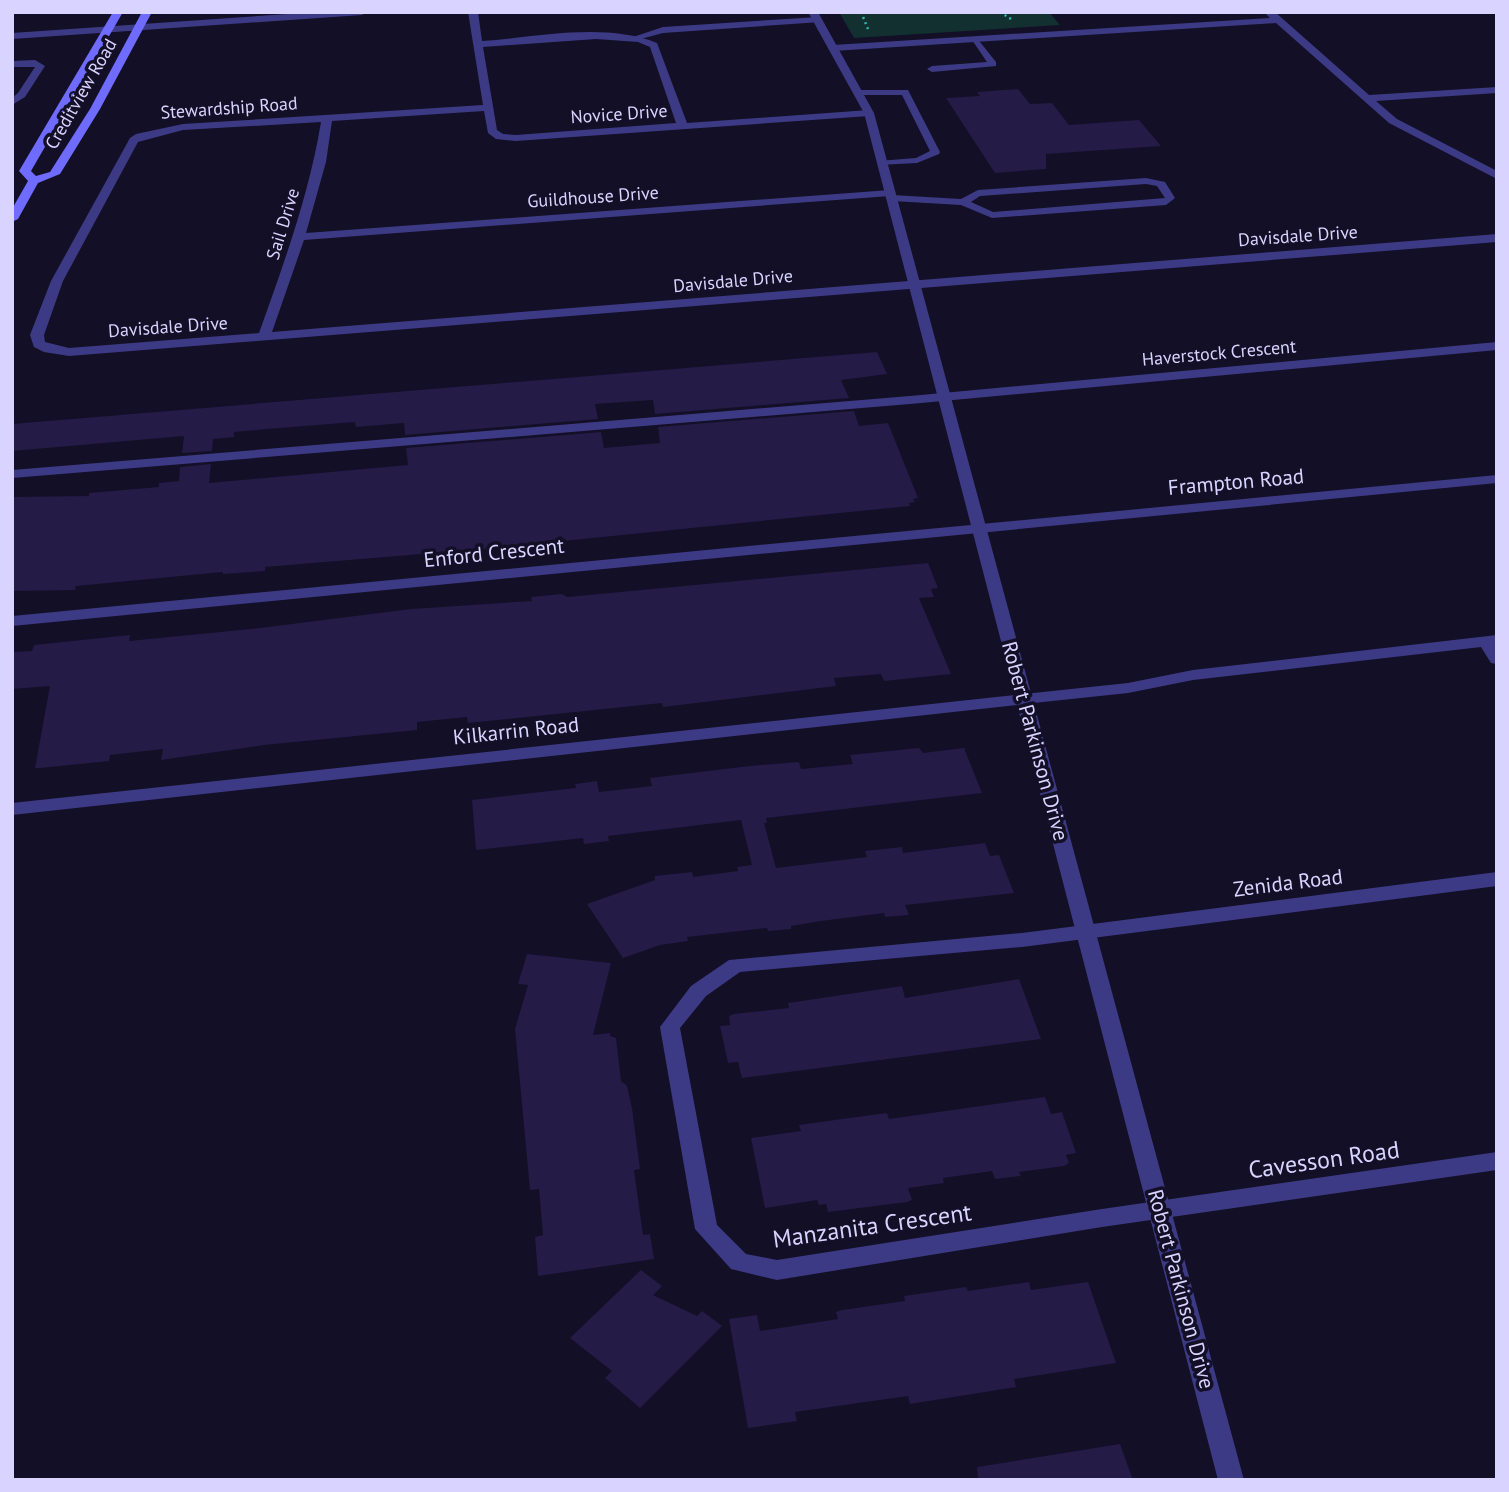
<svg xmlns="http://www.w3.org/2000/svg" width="1509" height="1492" font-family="'PT Sans',sans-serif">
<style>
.green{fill:#12302f}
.building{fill:#241b47}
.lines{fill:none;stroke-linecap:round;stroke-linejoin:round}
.path{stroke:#2fb8b0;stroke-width:2.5;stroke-dasharray:2 3.5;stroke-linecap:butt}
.service{fill:#3d3a85;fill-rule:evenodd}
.minor{fill:#3d3a85;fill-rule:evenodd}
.tertiary{fill:#3d3a85;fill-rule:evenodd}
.secondary{fill:#6f6bff;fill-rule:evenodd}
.labels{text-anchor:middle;stroke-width:7;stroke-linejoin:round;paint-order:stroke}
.far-street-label{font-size:18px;fill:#d9d4ff;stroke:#130f26}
.street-label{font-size:21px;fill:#d9d4ff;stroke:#130f26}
.near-street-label{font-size:24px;fill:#d9d4ff;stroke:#130f26}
</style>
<rect width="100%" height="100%" fill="#130f26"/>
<polygon class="green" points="839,12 1049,12 1060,25 854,38"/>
<g class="building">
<polygon points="1018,89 1030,104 1052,103 1069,125 1139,120 1161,146 1046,154 1046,169 995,173 946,98 980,96 977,92"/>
<polygon points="877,352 887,374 841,380 849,398 655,414 653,400 595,404 598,419 405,435 404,423 356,427 355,422 267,429 234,432 234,437 213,439 212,451 182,453 184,436 12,451 12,424"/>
<polygon points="854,411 859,426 888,423 918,498 913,499 915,502 909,503 910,506 482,549 265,567 265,571 223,574 223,572 76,586 75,590 12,591 12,497 89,496 89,493 159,487 159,483 179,481 180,467 211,464 209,483 408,465 406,448 601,432 604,448 660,443 658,427"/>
<polygon points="928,563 938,588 931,589 934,597 919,598 951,674 884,681 881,674 834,678 836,686 663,707 662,703 468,723 467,717 417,722 417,730 264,745 161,760 163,749 110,755 109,761 41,768 35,768 50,686 12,689 12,652 32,651 34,645 130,635 129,641 260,628 411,609 532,601 531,597 562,594 567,597"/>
<polygon points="919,748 923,753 964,748 982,793 766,818 767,823 764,823 776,868 867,857 865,851 902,847 903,853 985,843 990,856 999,855 1014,893 905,905 909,915 885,917 884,913 821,921 791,926 791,929 768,931 767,928 687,937 688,941 660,945 623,958 587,904 655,880 655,876 692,872 693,877 738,871 737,867 752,865 741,820 608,836 609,841 584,844 583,838 476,850 472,800 576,788 575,784 597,781 599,792 652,786 650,778 750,766 799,762 801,769 853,764 850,755"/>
<polygon points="527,954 611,963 593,1035 610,1033 610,1036 616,1038 621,1081 627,1086 632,1108 640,1169 634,1170 643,1235 650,1234 654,1259 538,1276 535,1237 543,1235 539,1189 530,1190 515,1029 528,985 518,984"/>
<polygon points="1019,979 1041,1039 742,1078 738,1062 728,1063 720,1026 730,1025 729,1016 734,1014 789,1008 788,1003 902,986 905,998"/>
<polygon points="1045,1097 1051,1114 1062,1112 1076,1153 1066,1155 1069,1163 1064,1166 1019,1172 1021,1176 995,1179 992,1171 943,1178 944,1183 908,1188 912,1200 907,1202 828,1212 826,1204 819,1205 817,1200 765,1208 751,1138 801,1131 799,1125 842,1119 887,1113 889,1119"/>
<polygon points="641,1270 662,1286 653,1295 697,1316 702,1311 722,1326 640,1408 605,1378 612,1371 570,1338"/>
<polygon points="1029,1282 1031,1290 1088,1282 1116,1363 1014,1379 1016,1387 910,1404 908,1396 795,1412 797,1421 748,1428 729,1319 757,1315 760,1331 838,1319 836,1312 842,1310 905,1301 904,1296 966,1287 968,1291"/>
<polygon points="1120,1444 1133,1480 978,1480 977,1467"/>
</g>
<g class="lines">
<g class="path">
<polyline points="861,12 868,29"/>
<polyline points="1000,12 1011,19"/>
</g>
<g class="service">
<polygon points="818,17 822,20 821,22 663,33 637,40 633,37 663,27"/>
<polygon points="976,37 996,62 996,66 932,72 927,69 932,66 987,62 972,40"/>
<polygon points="35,60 45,66 25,97 12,105 12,98 18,93 35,67 12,67 12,61"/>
<polygon points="855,90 908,90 940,152 939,154 917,163 878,165 878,161 916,158 930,151 902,95 858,95 853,92"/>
<path d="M1146,178L1165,182L1175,198L1166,205L992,218L961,205L892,201L887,198L892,195L961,199L978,190ZM1146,184L1157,186L1165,198L993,212L971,202L980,196Z"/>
</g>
<g class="minor">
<path d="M468,12H478L482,41C539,37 604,22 657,43L687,123L869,110L874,113L869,116L516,141L496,139L488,133L484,111L332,121L326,162L306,233L890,190L896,193L890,196L304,240L272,332L1497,234V242L69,356L44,352L34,347L30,335L51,281L130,138L136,134L183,124L483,105ZM596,39L638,42L650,47L676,123L516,135L503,134L497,130L483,47ZM321,122C309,195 284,263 259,333L69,348L45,342L44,335L63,281L138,142L183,130Z"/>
<polygon points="1264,12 1275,12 1369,95 1497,87 1497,93 1376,101 1397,119 1497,171 1497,179 1389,123 1276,23 833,51 828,48 833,45 1270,18"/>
<polygon points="1497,342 1497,350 910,404 12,478 12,470 910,396"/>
<polygon points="1497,475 1497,483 12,626 12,616"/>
<polygon points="1497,635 1497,664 1491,663 1481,647 1193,680 1128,693 1024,704 1016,699 1024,694 1128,683 1193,670"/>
<polygon points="1497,872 1497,886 1022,947 740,972 706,996 680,1028 717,1225 746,1254 777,1260 1102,1209 1497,1152 1497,1170 1102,1227 777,1280 731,1269 695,1229 660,1027 691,986 729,960 1022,933"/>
</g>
<g class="tertiary">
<polygon points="317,12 367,12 362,15 12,39 12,33"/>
<polygon points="808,12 818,12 874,113 1244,1480 1218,1480 1017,705 12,815 12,803 1015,695 864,113"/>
</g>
<polygon class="secondary" points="113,12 123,12 31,171 36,176 50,172 90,109 142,12 152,12 100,109 60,174 38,183 18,219 12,222 12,209 28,181 19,171"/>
</g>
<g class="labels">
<g class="far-street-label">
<text transform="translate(81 94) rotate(-60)" y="6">Creditview Road</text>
<text transform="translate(229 108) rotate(-4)" y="6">Stewardship Road</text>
<text transform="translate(619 114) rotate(-4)" y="6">Novice Drive</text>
<text transform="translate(593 197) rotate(-4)" y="6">Guildhouse Drive</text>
<text transform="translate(283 224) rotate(-73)" y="6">Sail Drive</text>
<text transform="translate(1298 236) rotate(-4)" y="6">Davisdale Drive</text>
<text transform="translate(733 281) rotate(-5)" y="6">Davisdale Drive</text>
<text transform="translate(168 327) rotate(-4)" y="6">Davisdale Drive</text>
<text transform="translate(1219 353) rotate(-5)" y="6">Haverstock Crescent</text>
</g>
<g class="street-label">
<text transform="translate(1236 482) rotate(-5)" y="7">Frampton Road</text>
<text transform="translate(494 553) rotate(-6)" y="7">Enford Crescent</text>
<text transform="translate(516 731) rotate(-6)" y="7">Kilkarrin Road</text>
<text transform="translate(1035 741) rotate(75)" y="7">Robert Parkinson Drive</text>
<text transform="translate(1288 883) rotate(-7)" y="7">Zenida Road</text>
<text transform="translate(1181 1289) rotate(75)" y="7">Robert Parkinson Drive</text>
</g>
<g class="near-street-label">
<text transform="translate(1324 1160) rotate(-8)" y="8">Cavesson Road</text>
<text transform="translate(872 1226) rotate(-8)" y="8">Manzanita Crescent</text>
</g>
</g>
<rect width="1509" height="1492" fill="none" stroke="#d9d4ff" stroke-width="28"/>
</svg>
